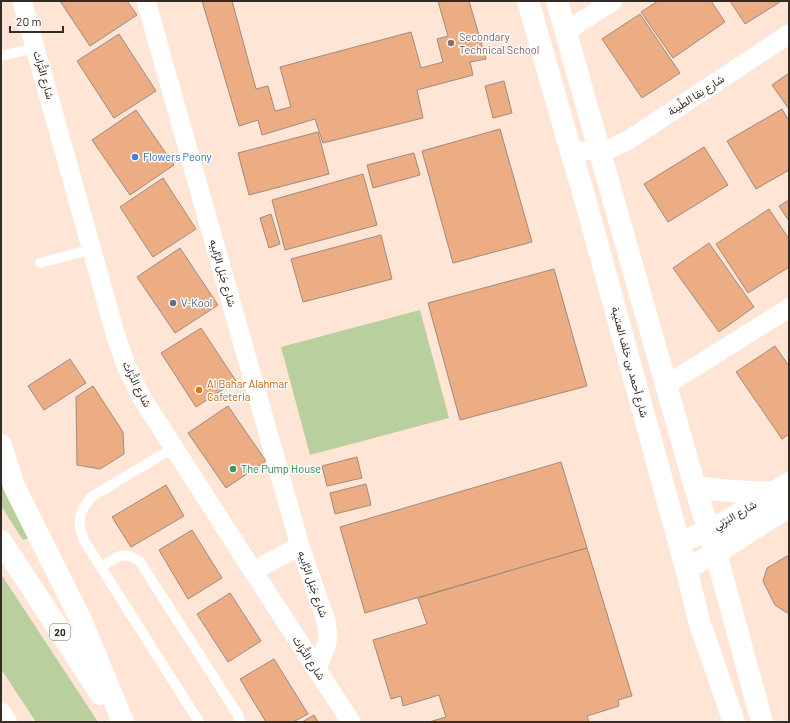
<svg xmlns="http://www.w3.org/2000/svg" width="790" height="723" font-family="Barlow,Vazirmatn,sans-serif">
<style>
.green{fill:#b9cf9d}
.building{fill:#ecad85;stroke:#a0897a}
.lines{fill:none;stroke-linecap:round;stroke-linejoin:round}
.lane{stroke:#fff;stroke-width:10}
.street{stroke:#fff;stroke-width:19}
.secondary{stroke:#fff;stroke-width:22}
.primary{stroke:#fff;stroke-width:22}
.education-dot{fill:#8d6e63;stroke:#fff;stroke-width:1.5}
.shop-dot{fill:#3f7fe0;stroke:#fff;stroke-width:1.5}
.service-dot{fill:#5c6f8a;stroke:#fff;stroke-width:1.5}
.food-dot{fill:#e8710a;stroke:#fff;stroke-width:1.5}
.leisure-dot{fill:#2e9e5b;stroke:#fff;stroke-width:1.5}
.labels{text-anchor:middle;stroke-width:3;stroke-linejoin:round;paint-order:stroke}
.shield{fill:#fff;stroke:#726b66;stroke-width:1}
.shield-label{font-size:10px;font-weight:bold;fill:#352b25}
.education-label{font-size:11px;fill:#785e54;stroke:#fff;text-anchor:start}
.street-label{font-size:11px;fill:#352b25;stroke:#fff}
.shop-label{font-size:11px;fill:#366cbe;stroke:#fff;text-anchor:start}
.service-label{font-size:11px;fill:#4e5e75;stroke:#fff;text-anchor:start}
.food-label{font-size:11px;fill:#c56008;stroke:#fff;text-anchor:start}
.leisure-label{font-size:11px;fill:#27864d;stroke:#fff;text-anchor:start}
</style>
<rect width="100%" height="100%" fill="#ffe5d5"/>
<g class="green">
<polygon points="420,310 449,418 310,455 281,347"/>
<polygon points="1,469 28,538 23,540 1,506"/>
<polygon points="1,574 98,722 36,722 1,669"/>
</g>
<g class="building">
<polygon points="60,1 127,1 137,15 90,46"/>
<polygon points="202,1 232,1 256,89 268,86 275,111 291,107 280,67 411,32 421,68 443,62 437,39 448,36 438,1 469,1 486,59 470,62 473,75 417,90 423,118 323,143 315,119 262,135 258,120 239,126"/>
<polygon points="658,1 711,1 725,22 673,58 641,12"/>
<polygon points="730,1 779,1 780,2 745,24"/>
<polygon points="640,14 680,73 642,98 602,39"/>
<polygon points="119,34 156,91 114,118 77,61"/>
<polygon points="789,73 789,109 772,85"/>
<polygon points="504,81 512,113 493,118 485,86"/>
<polygon points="782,109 789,121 789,170 756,189 727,141"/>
<polygon points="136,110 174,165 130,195 92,140"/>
<polygon points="500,129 532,242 453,263 422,151"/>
<polygon points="318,132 329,174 249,195 238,153"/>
<polygon points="704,147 728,185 668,222 644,184"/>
<polygon points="414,153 420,175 373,188 367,165"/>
<polygon points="363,174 377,225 285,250 272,200"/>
<polygon points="163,178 196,229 153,257 120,207"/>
<polygon points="789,200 789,221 779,206"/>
<polygon points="769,209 789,239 789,267 748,293 716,244"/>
<polygon points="271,214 280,244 269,248 260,218"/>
<polygon points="381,235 392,279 303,302 291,259"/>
<polygon points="709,243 754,307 719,332 673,268"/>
<polygon points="180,248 218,305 175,333 137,277"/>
<polygon points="554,269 587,386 460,420 428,303"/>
<polygon points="201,328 236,381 196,407 161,353"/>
<polygon points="775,346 789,366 789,434 782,439 736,372"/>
<polygon points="70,359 86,383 44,410 28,386"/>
<polygon points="93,386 123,432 124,454 100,469 77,465 76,397"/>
<polygon points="228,406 266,461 226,488 188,433"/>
<polygon points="357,457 362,478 327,486 322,466"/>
<polygon points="561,462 587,548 365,613 340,527"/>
<polygon points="366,484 371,505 335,514 330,493"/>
<polygon points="166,485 184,516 131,547 112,517"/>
<polygon points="192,530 222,578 188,599 159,550"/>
<polygon points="587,548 632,696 618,700 619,706 587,716 589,722 429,722 446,717 439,695 403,706 401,696 391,699 373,640 427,624 418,598"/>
<polygon points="789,555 789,614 775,605 763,581 767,568"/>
<polygon points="230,593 261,641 228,662 197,614"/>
<polygon points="274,659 308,714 293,722 266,722 240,679"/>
<polygon points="314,715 318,722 302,722"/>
</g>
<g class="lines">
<g class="lane">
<polyline points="1,56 36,48"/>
<polyline points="40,263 92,249"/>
<path d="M173,448L93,496C78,510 76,523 85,542L199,722"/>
<path d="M101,567C115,558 124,549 140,562L238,715L240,722"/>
</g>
<g class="street">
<polyline points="22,1 105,297 114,330 125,363 140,395 253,571 351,722"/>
<path d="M146,1L300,546L326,621C330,643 326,649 316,669"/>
<polyline points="565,32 613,1"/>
<polyline points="571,152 609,149 627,141 789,34"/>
<polyline points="666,385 789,308"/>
<polyline points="253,571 300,546"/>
</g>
<g class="secondary">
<polyline points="528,1 571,152 582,188 686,568 699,621 734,722"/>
<polyline points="557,1 695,487 716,553 762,722"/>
<path d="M695,487C722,491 748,493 775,492"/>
<polyline points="679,542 709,531 734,517 789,483"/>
<polyline points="686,568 716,553 789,506"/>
</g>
<g class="primary">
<polyline points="1,445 14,486 80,618 123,722"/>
<polyline points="1,541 101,694"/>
<polyline points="1,714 6,722"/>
</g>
</g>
<circle class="education-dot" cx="451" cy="43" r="4"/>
<circle class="shop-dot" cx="135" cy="157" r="4"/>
<circle class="service-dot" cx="173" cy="303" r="4"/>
<circle class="food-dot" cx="199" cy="390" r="4"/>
<circle class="leisure-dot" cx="233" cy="469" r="4"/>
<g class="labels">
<rect class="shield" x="50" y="624" width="20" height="16" rx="3"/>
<g class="shield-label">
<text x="60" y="636">20</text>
</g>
<g class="education-label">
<text x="459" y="41">Secondary<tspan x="459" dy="13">Technical School</tspan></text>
</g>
<g class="street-label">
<text transform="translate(44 75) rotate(74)" y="4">شارع التُّرَاث</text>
<text transform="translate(696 95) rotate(-33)" y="4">شارع نِقا الطِّينة</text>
<text transform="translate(223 273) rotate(74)" y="4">شارع جَبَل الرَّابيه</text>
<text transform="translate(630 362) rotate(75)" y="4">شارع أحمد بن خلف العتيبة</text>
<text transform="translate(137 384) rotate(63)" y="4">شارع التُّرَاث</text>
<text transform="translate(735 515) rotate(-30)" y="4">شارع البَرْنِي</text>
<text transform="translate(313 584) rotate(71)" y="4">شارع جَبَل الرَّابيه</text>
<text transform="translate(309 658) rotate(57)" y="4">شارع التُّرَاث</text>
</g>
<g class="shop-label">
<text x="143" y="161">Flowers Peony</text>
</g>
<g class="service-label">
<text x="181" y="307">V-Kool</text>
</g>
<g class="food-label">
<text x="207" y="388">Al Bahar Alahmar<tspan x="207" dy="13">Cafeteria</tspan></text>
</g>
<g class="leisure-label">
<text x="241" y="473">The Pump House</text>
</g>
</g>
<rect width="790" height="723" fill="none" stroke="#352b25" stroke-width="4"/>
<path d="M10 26v6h53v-6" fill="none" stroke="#352b25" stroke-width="2"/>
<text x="16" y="26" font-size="12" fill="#352b25" stroke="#ffffff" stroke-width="3" paint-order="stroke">20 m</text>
</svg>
